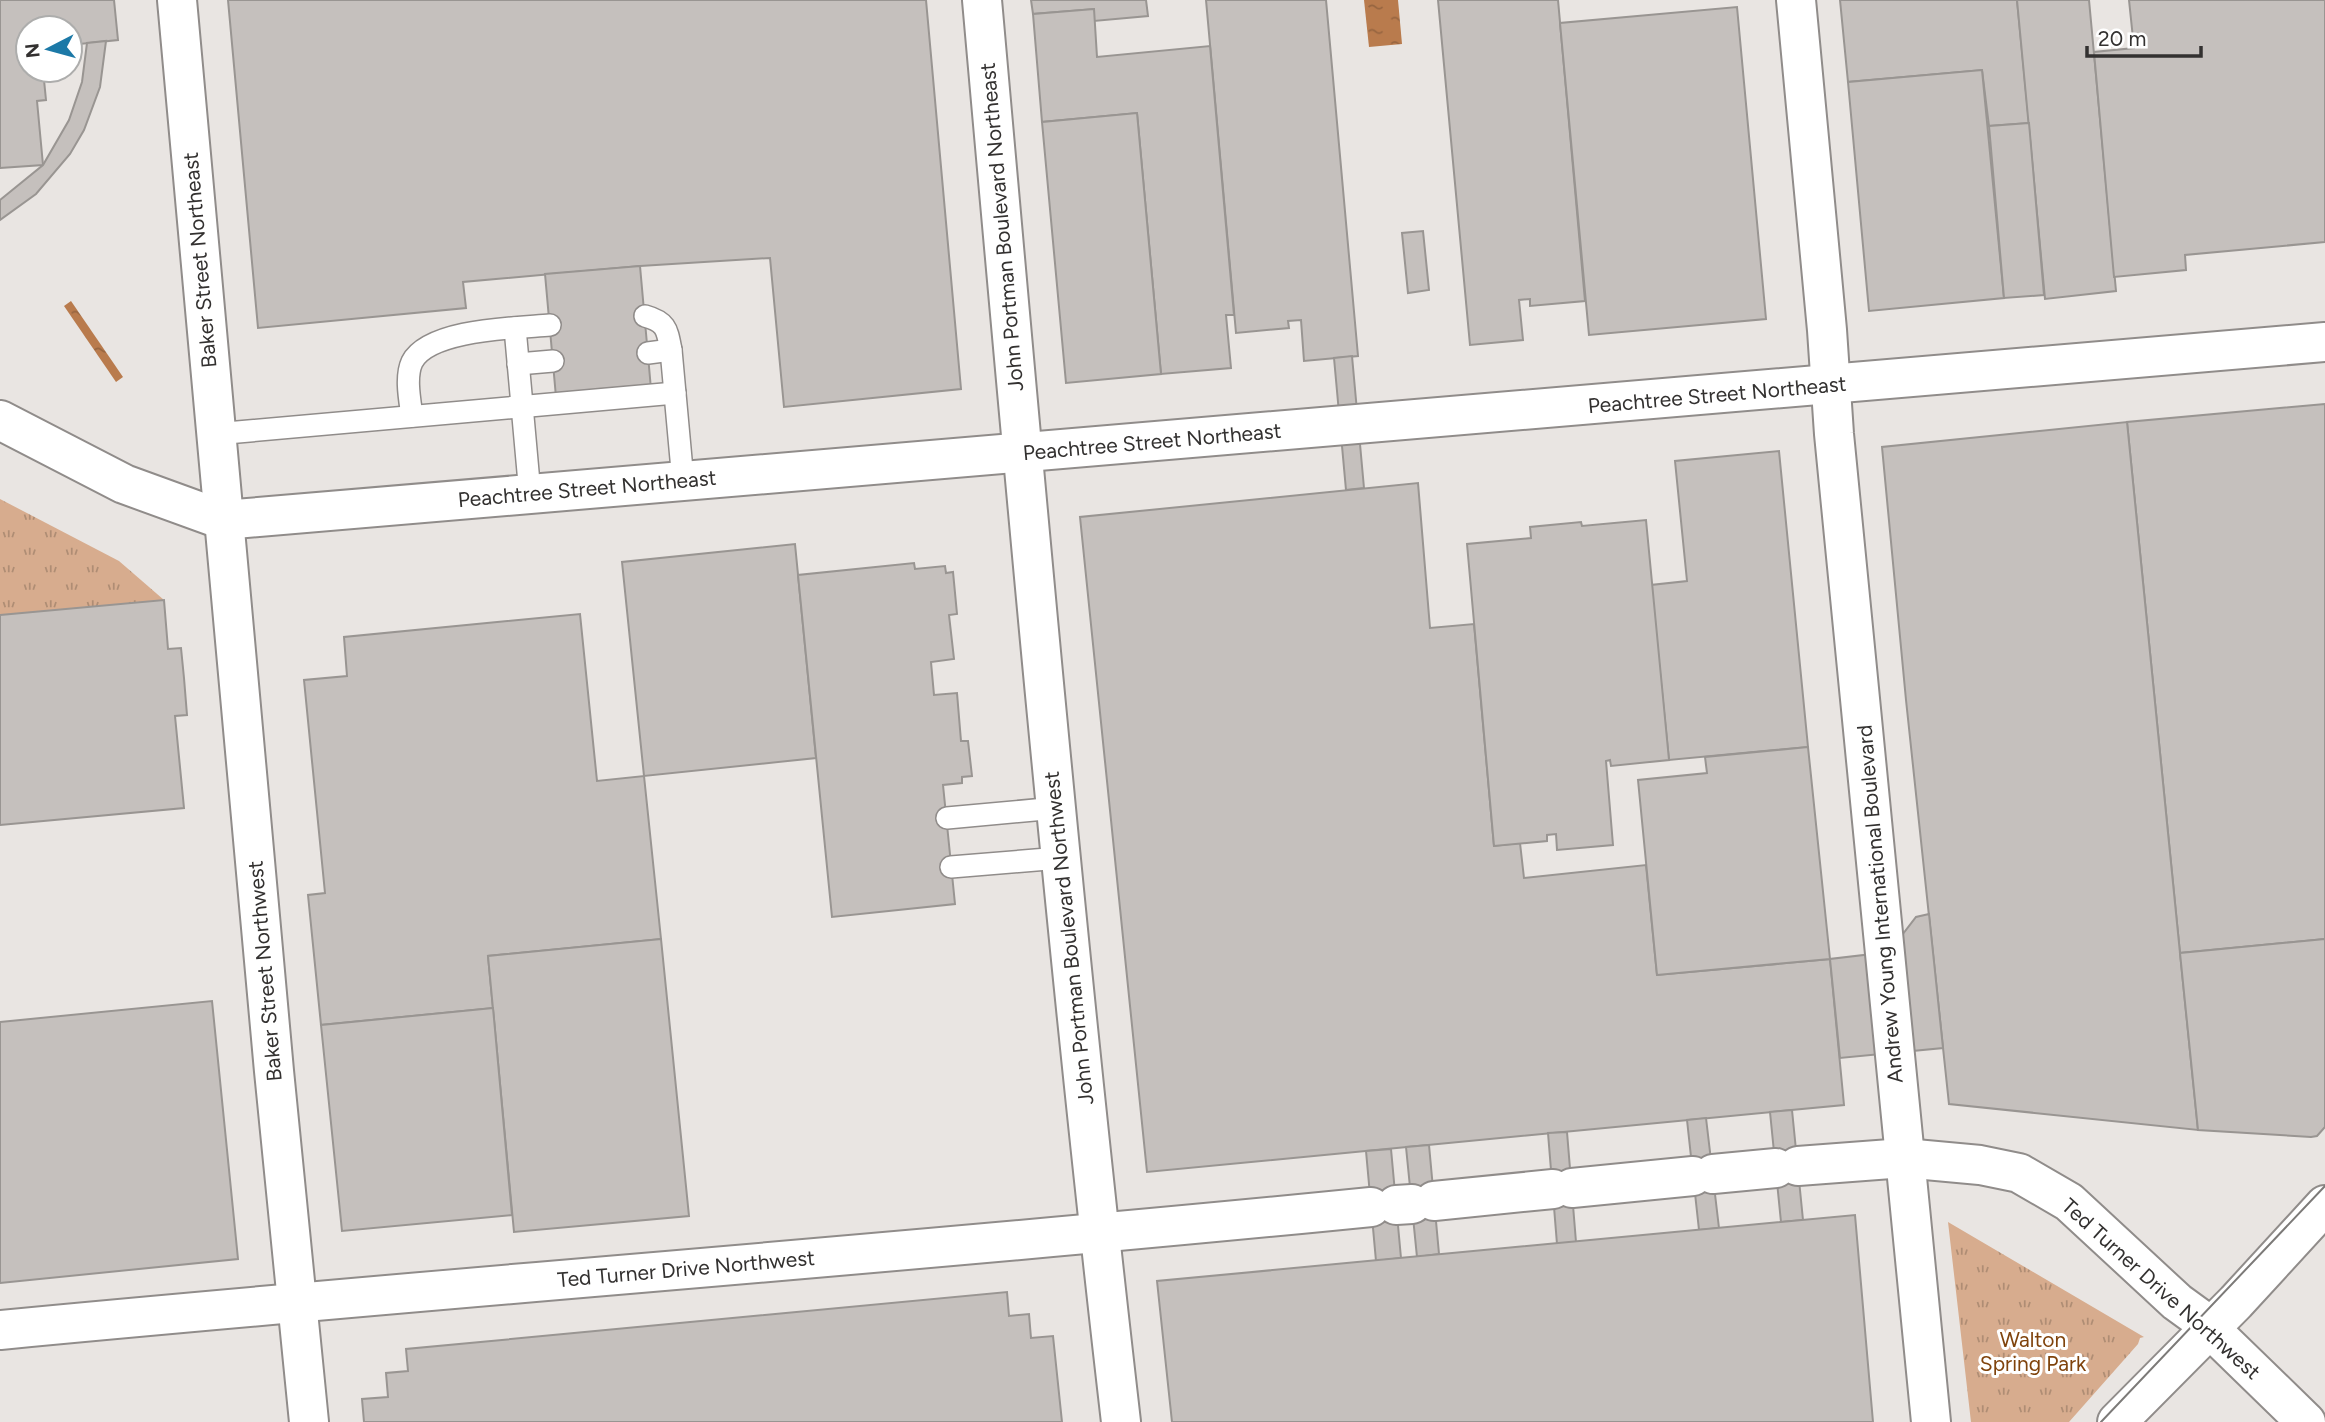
<svg xmlns="http://www.w3.org/2000/svg" width="2325" height="1422" font-family="Figtree,sans-serif">
<style>
.park{fill:url(#park-tufts)}
.water{fill:url(#water-ripples)}
.building{fill:#c5c0bd;stroke:#999592;stroke-width:2}
.lines{fill:none;stroke-linecap:round;stroke-linejoin:round}
.service-casing{stroke:#908c8a;stroke-width:24}
.tertiary-casing{stroke:#908c8a;stroke-width:42}
.secondary-casing{stroke:#908c8a;stroke-width:42}
.service{stroke:#fff;stroke-width:21}
.tertiary{stroke:#fff;stroke-width:38}
.secondary{stroke:#fff;stroke-width:38}
.tram{stroke:#7c7a78;stroke-width:2}
.labels{text-anchor:middle;stroke-width:6;stroke-linejoin:round;paint-order:stroke}
.street-label{font-size:21px;fill:#333130;stroke:#fff}
.park-label{font-size:21px;fill:#7f430c;stroke:#fff}
</style>
<defs>
<pattern id="park-tufts" width="24" height="20" patternUnits="userSpaceOnUse" patternTransform="scale(1.75)"><rect width="24" height="20" fill="#d7ac8e"/><path d="M3 7l-1-3M5 7V3M7 7l1-3M15 17l-1-3M17 17v-4M19 17l1-3" fill="none" stroke="#af8d74"/></pattern>
<pattern id="water-ripples" width="26" height="14" patternUnits="userSpaceOnUse" patternTransform="scale(1.75)"><rect width="26" height="14" fill="#b97b4d"/><path d="M2 4q2-2 4 0t4 0M15 11q2-2 4 0t4 0" fill="none" stroke="#976540"/></pattern>
</defs>
<rect width="100%" height="100%" fill="#e9e5e2"/>
<g class="park">
<polygon points="0,499 119,561 164,600 0,615"/>
<polygon points="1948,1222 2144,1337 2140,1338 2138,1344 2069,1422 1971,1422"/>
</g>
<g class="water">
<polygon points="1364,0 1398,0 1402,44 1369,47"/>
<polygon points="71,301 123,377 116,382 64,306"/>
</g>
<g class="building">
<polygon points="0,0 114,0 118,40 70,45 70,28 28,28 28,70 43,70 46,100 37,101 43,165 0,168"/>
<polygon points="228,0 926,0 961,389 784,407 770,258 640,266 463,282 466,308 258,328"/>
<polygon points="1031,0 1146,0 1148,16 1094,21 1094,9 1033,14"/>
<polygon points="1206,0 1326,0 1358,356 1304,361 1301,320 1288,321 1289,328 1236,333"/>
<polygon points="1438,0 1558,0 1585,301 1530,306 1530,299 1519,300 1523,340 1470,345"/>
<polygon points="1840,0 2017,0 2029,123 1989,126 1982,70 1848,82"/>
<polygon points="2017,0 2089,0 2116,291 2045,299"/>
<polygon points="2129,0 2325,0 2325,242 2185,255 2186,270 2114,277 2094,52 2134,48"/>
<polygon points="1737,7 1766,319 1589,335 1560,23"/>
<polygon points="1094,9 1097,57 1210,46 1234,315 1226,315 1231,368 1161,374 1137,113 1042,122 1033,14"/>
<polygon points="106,41 100,87 84,130 70,154 36,194 0,220 0,200 43,165 69,120 82,82 87,43"/>
<polygon points="1982,70 2004,298 1869,311 1848,82"/>
<polygon points="1137,113 1161,374 1066,383 1042,122"/>
<polygon points="2029,123 2044,295 2004,298 1989,126"/>
<polygon points="1423,231 1429,290 1408,293 1402,233"/>
<polygon points="640,266 651,389 556,397 545,274"/>
<polygon points="1352,356 1364,488 1346,490 1334,358"/>
<polygon points="2325,404 2325,939 2180,953 2127,422"/>
<polygon points="2127,422 2180,953 2198,1130 1949,1104 1906,700 1882,447"/>
<polygon points="1779,451 1808,747 1669,760 1651,585 1687,581 1675,461"/>
<polygon points="1418,483 1430,628 1474,624 1494,846 1520,843 1524,878 1646,865 1657,975 1830,959 1844,1105 1147,1172 1080,517"/>
<polygon points="1646,520 1669,760 1611,766 1610,760 1606,761 1613,845 1557,850 1556,834 1547,835 1547,841 1494,846 1467,544 1531,538 1530,527 1581,522 1582,526"/>
<polygon points="795,544 816,758 644,776 622,562"/>
<polygon points="914,563 915,569 945,566 946,573 953,572 957,614 949,615 954,659 931,662 934,695 957,693 961,741 968,741 972,776 962,777 962,783 943,785 955,904 832,917 798,575"/>
<polygon points="164,600 168,649 181,648 184,678 187,715 175,716 184,808 0,825 0,615"/>
<polygon points="580,614 597,781 644,776 661,939 488,956 493,1008 321,1025 308,895 325,893 304,680 347,676 344,637"/>
<polygon points="1808,747 1830,959 1657,975 1638,780 1707,773 1705,757"/>
<polygon points="1929,914 1943,1048 1840,1058 1830,959 1889,952 1916,917"/>
<polygon points="661,939 689,1216 514,1232 488,956"/>
<polygon points="2325,939 2325,1127 2317,1136 2311,1137 2198,1130 2180,953"/>
<polygon points="212,1001 238,1259 0,1283 0,1022"/>
<polygon points="493,1008 512,1215 342,1231 321,1025"/>
<polygon points="1792,1110 1803,1220 1781,1222 1770,1112"/>
<polygon points="1706,1118 1719,1228 1699,1230 1687,1120"/>
<polygon points="1567,1132 1576,1242 1557,1244 1548,1133"/>
<polygon points="1429,1145 1439,1254 1417,1257 1406,1147"/>
<polygon points="1391,1149 1401,1258 1376,1261 1366,1151"/>
<polygon points="1855,1215 1873,1422 1172,1422 1157,1281"/>
<polygon points="1007,1292 1009,1316 1029,1314 1031,1338 1053,1336 1062,1422 364,1422 362,1399 388,1397 386,1373 408,1371 406,1349"/>
</g>
<g class="lines">
<g class="service-casing">
<g id="service">
<path d="M645,316C667,322 667,330 671,350L683,481"/>
<polyline points="515,328 530,494"/>
<polyline points="648,353 671,350"/>
<polyline points="518,364 553,361"/>
<path d="M412,416C410,401 405,377 412,362C429,329 516,328 550,325"/>
<polyline points="215,434 675,393"/>
<polyline points="947,818 1056,808"/>
<polyline points="951,867 1060,858"/>
</g>
</g>
<g class="tertiary-casing">
<g id="tertiary">
<path d="M982,0C1024,474 1066,949 1121,1422"/>
<polyline points="1796,0 1827,330 1834,434 1931,1422"/>
<polyline points="1798,1166 1904,1158 1980,1165 2019,1173 2069,1202 2177,1302 2199,1318 2306,1422"/>
<polyline points="1713,1174 1776,1168"/>
<polyline points="1572,1188 1693,1176"/>
<polyline points="1434,1201 1553,1189"/>
<polyline points="1396,1205 1412,1204"/>
<path d="M0,1330C457,1286 914,1253 1371,1207"/>
<polyline points="2117,1422 2236,1302 2325,1205"/>
</g>
</g>
<g class="secondary-casing">
<g id="secondary">
<polyline points="177,0 274,1071 309,1422"/>
<polyline points="0,420 124,484 223,520 2325,342"/>
</g>
</g>
<use href="#service" class="service"/>
<use href="#tertiary" class="tertiary"/>
<use href="#secondary" class="secondary"/>
<polyline class="tram" points="2101,1422 2325,1186"/>
</g>
<g class="labels">
<g class="street-label">
<text transform="translate(1002 227) rotate(-95)" y="7">John Portman Boulevard Northeast</text>
<text transform="translate(200 260) rotate(-95)" y="7">Baker Street Northeast</text>
<text transform="translate(1717 395) rotate(-5)" y="7">Peachtree Street Northeast</text>
<text transform="translate(1152 442) rotate(-5)" y="7">Peachtree Street Northeast</text>
<text transform="translate(587 489) rotate(-5)" y="7">Peachtree Street Northeast</text>
<text transform="translate(1880 904) rotate(-95)" y="7">Andrew Young International Boulevard</text>
<text transform="translate(1069 938) rotate(-96)" y="7">John Portman Boulevard Northwest</text>
<text transform="translate(265 971) rotate(-95)" y="7">Baker Street Northwest</text>
<text transform="translate(686 1269) rotate(-5)" y="7">Ted Turner Drive Northwest</text>
<text transform="translate(2161 1289) rotate(42)" y="7">Ted Turner Drive Northwest</text>
</g>
<g class="park-label">
<text x="2033" y="1347">Walton<tspan x="2033" dy="24">Spring Park</tspan></text>
</g>
</g>
<g transform="translate(49 49) rotate(264)"><circle r="33" fill="#ffffff" stroke="#adadac" stroke-width="2"/>
<path d="M0-5L12 26L0 18L-12 26Z" fill="#1c79a7"/>
<text y="-10" font-size="19" font-weight="bold" text-anchor="middle" fill="#333130">N</text>
</g>
<path d="M2087 46v10h114v-10" fill="none" stroke="#333130" stroke-width="3.5"/>
<text x="2098" y="46" font-size="21" fill="#333130" stroke="#ffffff" stroke-width="5" paint-order="stroke">20 m</text>
</svg>
